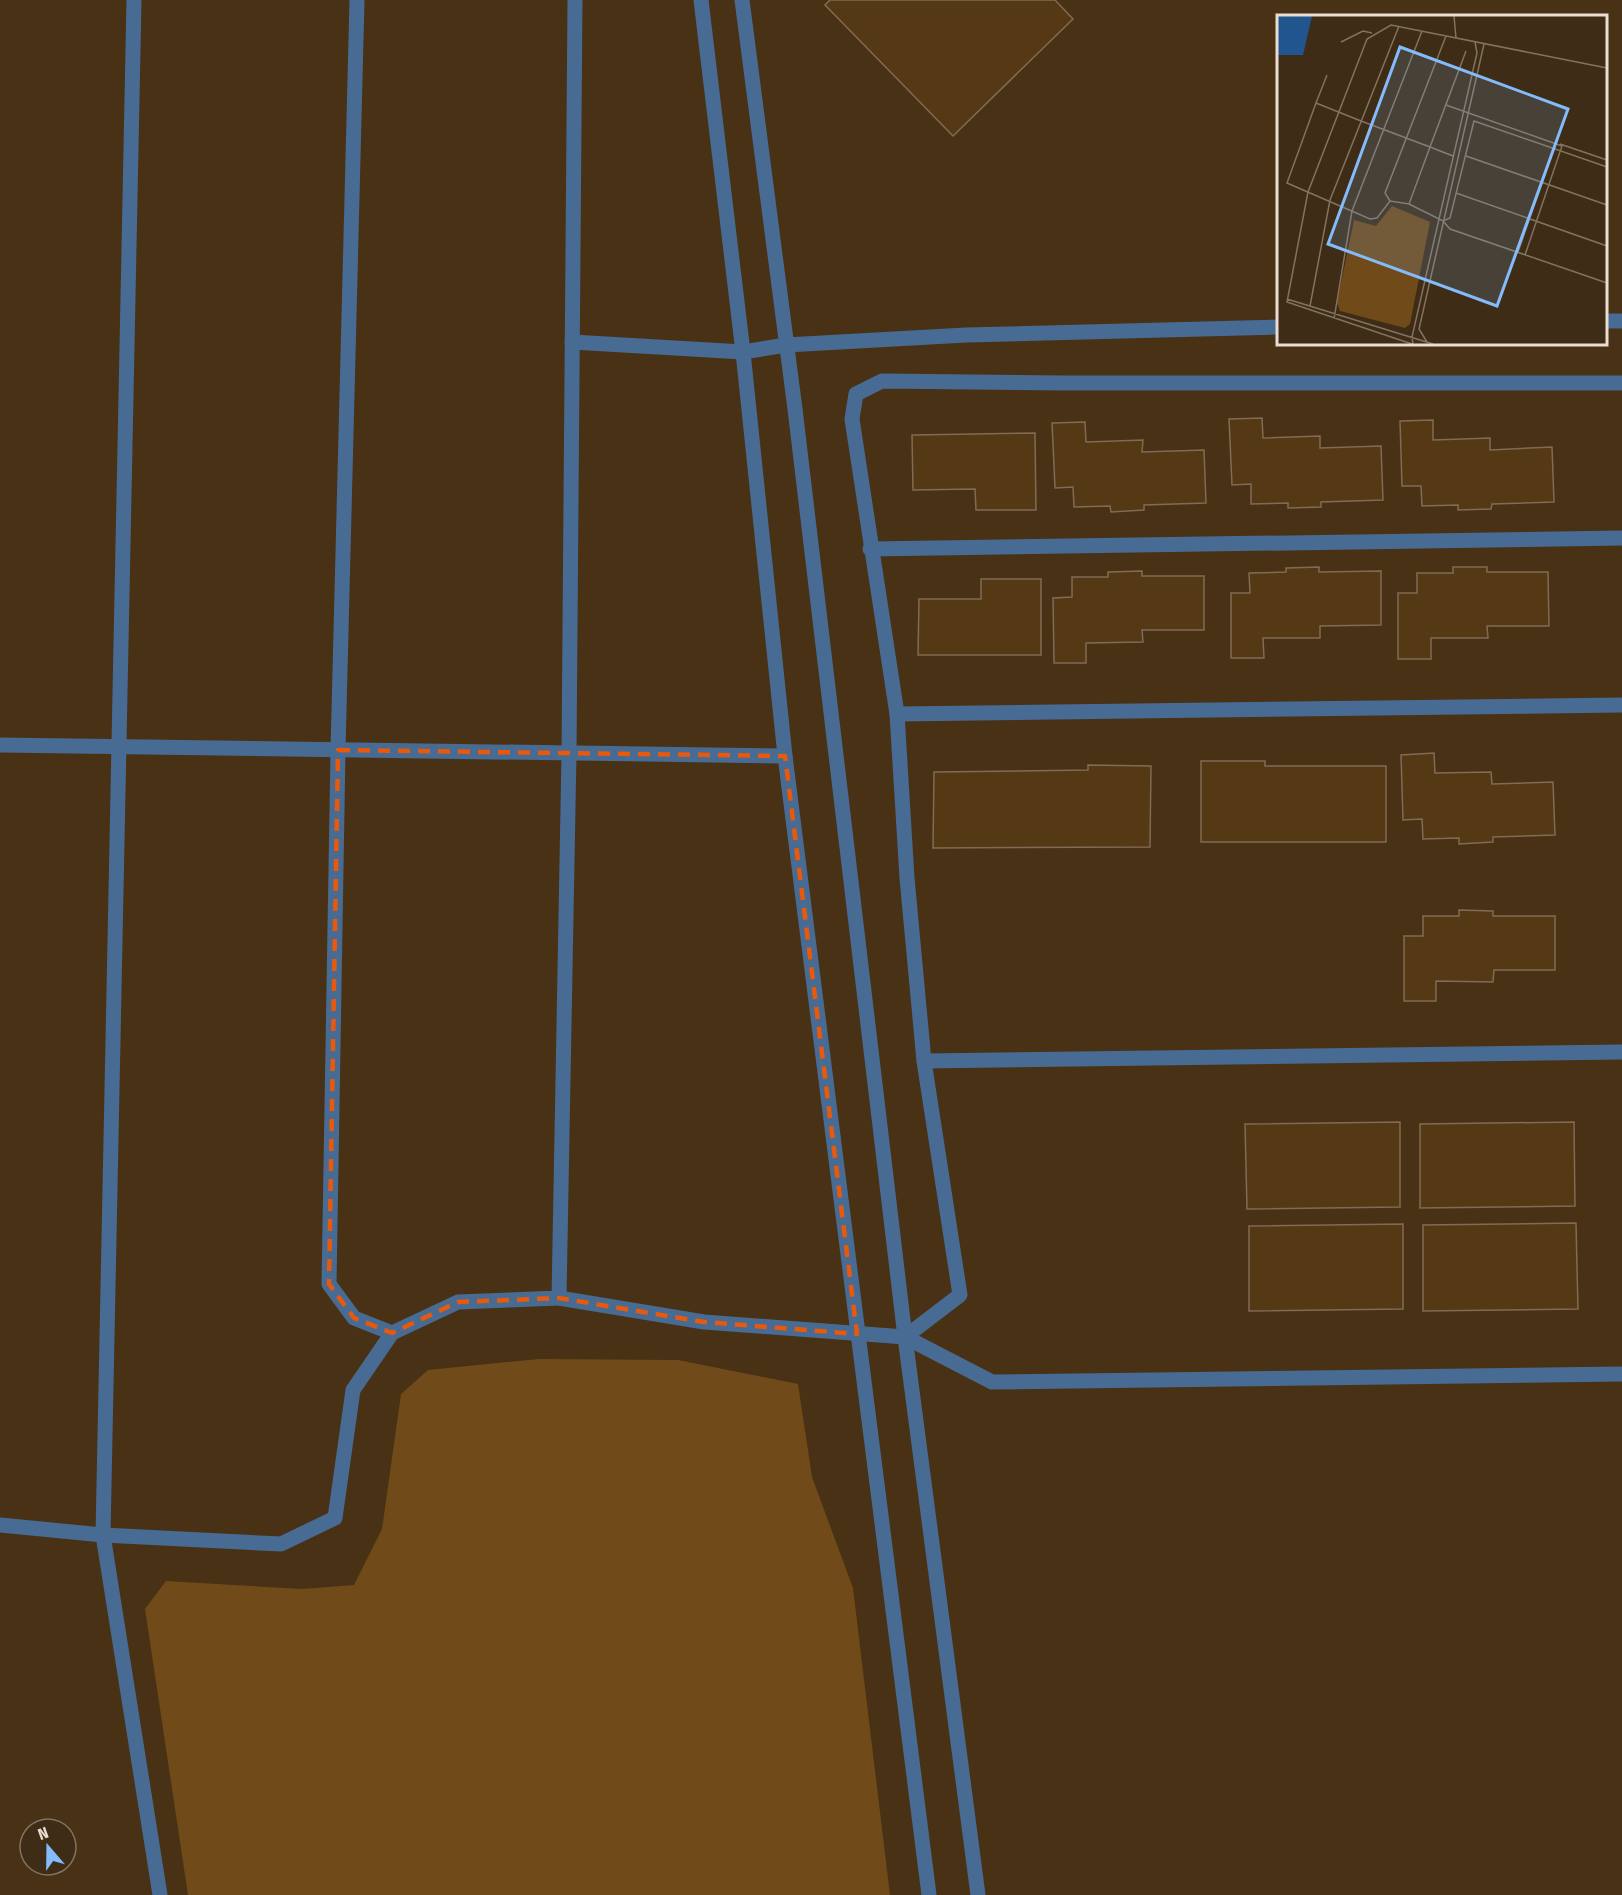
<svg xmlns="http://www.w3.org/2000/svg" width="1622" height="1895" font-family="'Fira Sans Condensed',sans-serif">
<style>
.built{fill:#483115;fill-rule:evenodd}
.green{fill:#704b19}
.building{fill:#553915;stroke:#806c54;stroke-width:1.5}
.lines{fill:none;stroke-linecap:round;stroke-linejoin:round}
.minor{stroke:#486b93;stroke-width:15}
.marked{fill:none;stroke:#e8590c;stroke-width:4.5;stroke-dasharray:12 8;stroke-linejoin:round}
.inset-road{fill:none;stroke:#827361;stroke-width:1.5}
.view{fill:#84bcfb;fill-opacity:0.15;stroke:#84bcfb;stroke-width:3}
.inset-edge{fill:none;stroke:#e8ddd0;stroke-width:3}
</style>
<rect width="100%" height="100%" fill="#3e2c17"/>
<path class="built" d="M0,0H1622V1895H0ZM1278,16H1606V344H1278ZM30,1829H66V1865H30Z"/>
<polygon class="green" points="539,1359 678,1360 798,1384 812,1477 853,1588 890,1895 188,1895 145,1609 166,1581 302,1589 354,1585 382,1529 401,1394 428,1370"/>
<g class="building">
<polygon points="830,0 1055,0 1073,19 953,136 825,5"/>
<polygon points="1262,418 1263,438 1320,436 1320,448 1381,446 1383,500 1321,502 1321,507 1288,508 1288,503 1251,504 1251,484 1232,485 1229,419"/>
<polygon points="1433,420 1433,440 1490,438 1490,450 1552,447 1554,502 1492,504 1491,509 1458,510 1458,505 1422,506 1421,486 1402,486 1400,421"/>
<polygon points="1085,422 1086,442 1143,440 1142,452 1204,450 1206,503 1144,505 1144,510 1111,512 1110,506 1074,507 1073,487 1055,488 1052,423"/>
<polygon points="1035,433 1036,510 976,510 975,489 913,490 912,435"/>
<polygon points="1319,567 1319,572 1381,571 1381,625 1320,626 1320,638 1263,638 1264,658 1231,658 1231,593 1250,593 1249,573 1286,572 1286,568"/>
<polygon points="1453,567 1487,567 1487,572 1548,572 1549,626 1487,626 1488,638 1431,638 1431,659 1398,659 1398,593 1417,593 1417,573 1453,573"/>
<polygon points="1142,571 1142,576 1204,576 1204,630 1142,630 1143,642 1086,643 1086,663 1054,663 1053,598 1072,597 1072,577 1108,577 1108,572"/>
<polygon points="981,579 1041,579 1041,655 918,655 919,599 981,599"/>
<polygon points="1434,753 1435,773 1491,772 1492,784 1553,782 1555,835 1493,837 1493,842 1459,844 1459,838 1423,839 1422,819 1403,820 1401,755"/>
<polygon points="1201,761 1265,761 1265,766 1386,766 1386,842 1201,842"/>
<polygon points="1088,765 1151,766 1150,847 933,848 934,772 1088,770"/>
<polygon points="1459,910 1493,911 1493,916 1555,916 1555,970 1494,970 1493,982 1436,981 1436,1001 1404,1001 1404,936 1423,936 1423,916 1459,916"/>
<polygon points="1400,1122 1400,1207 1247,1209 1245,1124"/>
<polygon points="1574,1122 1575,1206 1420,1208 1420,1124"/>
<polygon points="1576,1223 1578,1309 1423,1311 1423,1225"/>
<polygon points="1403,1224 1403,1309 1249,1311 1249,1226"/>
</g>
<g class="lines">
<g class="minor">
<polyline points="134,0 103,1535 160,1895"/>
<polyline points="357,0 338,750 329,1284 354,1318 392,1333"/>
<polyline points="701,0 743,352 785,756 929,1895"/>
<polyline points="742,0 795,409 905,1337 978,1895"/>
<polyline points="1606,321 1622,321"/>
<polyline points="572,342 743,352 786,345 966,335 1278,327"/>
<polyline points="870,549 1622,538"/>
<polyline points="897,714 1622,705"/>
<polyline points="0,745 785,756"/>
<polyline points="924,1061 1622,1052"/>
<polyline points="559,1298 704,1322 905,1337 960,1295 924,1061 907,878 897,714 852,419 856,394 882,381 1064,383 1622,383"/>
<polyline points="905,1337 992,1382 1622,1374"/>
<polyline points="0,1525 103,1535 281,1544 335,1518 353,1390 392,1333 458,1302 559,1298 569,753 575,0"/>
</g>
</g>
<path class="marked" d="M338,750L785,756L857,1334L704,1322L559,1298L458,1302L392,1333L354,1318L329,1284Z"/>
<g transform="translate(1277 15)">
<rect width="330" height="330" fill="#3e2c17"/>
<path d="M115,191L153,207L133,309L128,313L63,296L60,288L77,205L99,211Z" fill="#704b19"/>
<path d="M0,1H35L26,40H0Z" fill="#20558d"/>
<path class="inset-road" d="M177,1L179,23M64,27L86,16L95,18M39,88L50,60M169,90L285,131L248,240M283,129L330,145M176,141L153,132L84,106L39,88L10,168L93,204L100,203L113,186L132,189L153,132L189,36M189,141L330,190M179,178L330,231M113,186L108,178L169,21M132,189L166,206L173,203L197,106L330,152M166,206L173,214L330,268M241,237L277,134M10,284L156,329M33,291L53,185L122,11M57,304L75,196L145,16M150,327L142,314L207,29M135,329L10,287L31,177L90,24L114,10L330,53M136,329L135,322L200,38L198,27"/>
<path class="view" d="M123,32L291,94L220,291L51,229Z"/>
<rect width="330" height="330" class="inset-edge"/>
</g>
<g transform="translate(48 1847) rotate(340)"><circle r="28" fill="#3e2c17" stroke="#827361" stroke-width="1.5"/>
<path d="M0-4.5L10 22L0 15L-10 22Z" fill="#84bcfb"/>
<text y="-9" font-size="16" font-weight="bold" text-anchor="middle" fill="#e8ddd0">N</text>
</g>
</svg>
